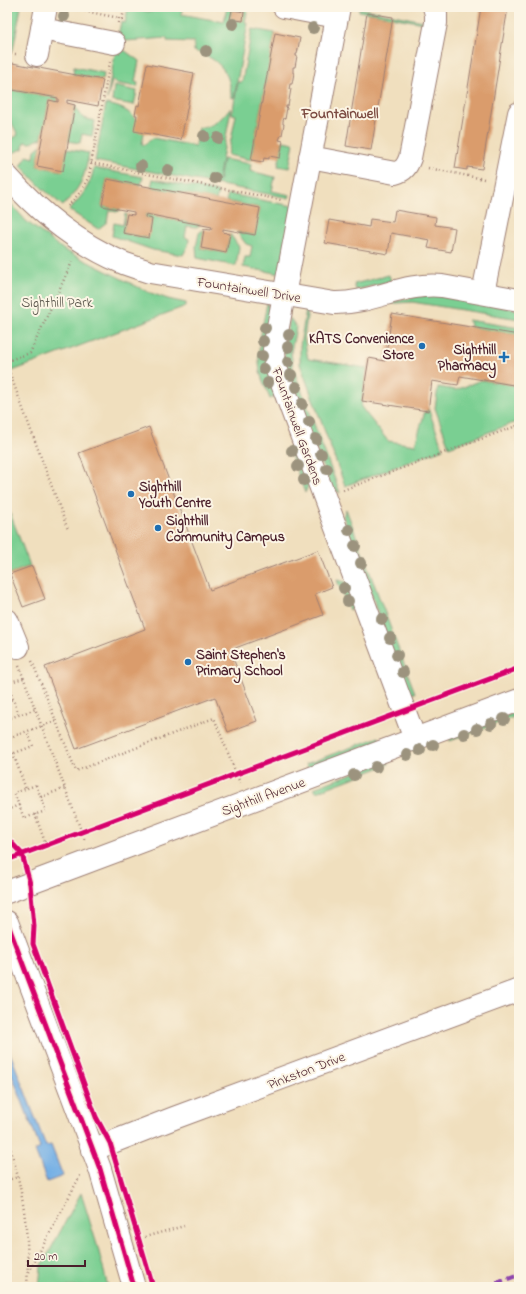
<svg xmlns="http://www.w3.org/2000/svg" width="526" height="1294" font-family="'Indie Flower',sans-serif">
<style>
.green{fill:#7acf92;stroke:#62775e}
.water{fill:#73afe5;stroke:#5e6788}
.building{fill:#da9c6c}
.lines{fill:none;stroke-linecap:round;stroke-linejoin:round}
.minor-casing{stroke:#9d7f74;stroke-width:24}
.path{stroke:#9d7f74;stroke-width:2.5;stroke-dasharray:1 3;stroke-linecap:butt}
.minor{stroke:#fff;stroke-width:22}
.quiet{stroke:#8e44ad;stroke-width:4;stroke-dasharray:8 4;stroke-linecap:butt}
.cycleway-casing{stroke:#fcf5e5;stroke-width:8}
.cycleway{stroke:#d6006c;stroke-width:5}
.tree{fill:#9c937e}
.poi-dot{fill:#1f6fb2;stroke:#fcf5e5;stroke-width:1.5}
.labels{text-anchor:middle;stroke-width:4;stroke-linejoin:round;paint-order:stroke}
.street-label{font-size:14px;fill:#4a1f2b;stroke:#fcf5e5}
.park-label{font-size:14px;fill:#58544a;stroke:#fcf5e5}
.poi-label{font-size:14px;font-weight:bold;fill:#4a1f2b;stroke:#fcf5e5;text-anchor:start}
.neighbourhood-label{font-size:15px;font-weight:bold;fill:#7c4b42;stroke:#fcf5e5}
</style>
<rect width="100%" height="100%" fill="#fcf5e5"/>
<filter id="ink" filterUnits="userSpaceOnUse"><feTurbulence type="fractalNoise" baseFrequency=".025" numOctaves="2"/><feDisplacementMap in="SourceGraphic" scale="8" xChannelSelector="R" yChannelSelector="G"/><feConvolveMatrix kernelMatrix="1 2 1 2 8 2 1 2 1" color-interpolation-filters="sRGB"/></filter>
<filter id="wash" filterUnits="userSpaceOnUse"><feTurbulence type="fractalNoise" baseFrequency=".012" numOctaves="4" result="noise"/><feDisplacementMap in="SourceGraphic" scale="16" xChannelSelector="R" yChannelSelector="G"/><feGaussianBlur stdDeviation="0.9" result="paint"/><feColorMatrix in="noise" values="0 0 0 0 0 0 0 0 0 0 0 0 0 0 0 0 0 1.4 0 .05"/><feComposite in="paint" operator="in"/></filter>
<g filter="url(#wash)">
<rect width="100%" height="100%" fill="#f0dfbe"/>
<g class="green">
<polygon points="7,7 21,7 13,50 7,49"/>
<path d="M153,7H183L181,14L224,22L227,7H232L230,19L242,21L245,7H248L245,22L248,23L234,98L231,97C231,72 218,58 194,51V42L167,41V38L126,41L117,40L121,22L125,23L128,8L152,12Z"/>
<polygon points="359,8 428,22 428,24 359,11"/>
<polygon points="252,29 275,33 251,160 228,155 236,115 232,114 238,82 242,82"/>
<polygon points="116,48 124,50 139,61 135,82 138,83 137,87 115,83 115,81 112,81 107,99"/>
<polygon points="74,67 104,73 103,80 73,74"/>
<polygon points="114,86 137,91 134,105 112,101"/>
<polygon points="7,89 58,98 58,102 49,100 42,138 31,143 24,142 23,149 12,153 7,142 18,135 7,114"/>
<path d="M106,104C127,108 134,114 144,133L142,144L145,145L146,143L153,138L195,146L199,128C213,127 221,120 229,109H231L218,181H219L223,159L251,164L250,171L275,177L272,191L290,195L289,198L95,161Z"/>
<polygon points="75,106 83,118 95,121 92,136 82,134 80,143 68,141"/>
<polygon points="283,141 294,143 289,168 278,166"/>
<path d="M41,145L37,166L62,171L67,149L89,153C84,180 81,186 63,206L42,188L21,166L27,156L34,158L35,150Z"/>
<path d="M94,168L143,177L141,185L107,179L102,206L121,210L116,212L109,210L107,222L98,229L69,210C82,196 90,187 94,168Z"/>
<polygon points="153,179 218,192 216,200 151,187"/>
<polygon points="228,194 293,206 280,274 243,267 245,257 250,257 252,246 246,244 237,232 254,235 260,208 226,201"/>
<polygon points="7,199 26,221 64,250 148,292 168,299 186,303 186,306 7,373"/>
<polygon points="125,214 127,214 123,233 148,238 152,219 145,217 146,214 200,225 196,227 187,226 185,237 189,239 188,246 183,255 153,250 112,236 114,223 123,225"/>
<polygon points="204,229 201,248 226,253 230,234 239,247 236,266 197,258 196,247 199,233"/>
<polygon points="389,275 391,281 356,290 354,284"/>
<polygon points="434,295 519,310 519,319 412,302 383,304 419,296"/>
<path d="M267,303L270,309L276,396L270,399C267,390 262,381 260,372C256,349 263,326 267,303Z"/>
<polygon points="306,309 308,309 304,338 308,359 367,368 361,407 388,441 415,445 425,411 428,411 428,408 443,449 345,486 300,364 300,346"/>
<polygon points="290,318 296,327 291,352 293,368 340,493 331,488 286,369 284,350"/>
<polygon points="468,320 519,328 519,335 470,327 471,323 468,322"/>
<polygon points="481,380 519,386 519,421 449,447 435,408 438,387 456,390"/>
<polygon points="295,445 309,484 305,493 288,447"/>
<polygon points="7,505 30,566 7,575"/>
<polygon points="346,509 415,693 408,695 343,516"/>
<polygon points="337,580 346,582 355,607 349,610"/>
<polygon points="519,711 519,715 450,741 449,738"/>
<polygon points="379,737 380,741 308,768 306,764"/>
<polygon points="388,760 389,764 316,792 314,788"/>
<polygon points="81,1193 98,1248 108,1287 39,1287 41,1267"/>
</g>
<polygon class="water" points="7,1045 46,1146 51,1145 63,1176 47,1182 35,1151 40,1148 7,1062"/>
<g id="blocks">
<g class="building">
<polygon points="481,7 508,7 482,169 467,167 467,170 455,168"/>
<polygon points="232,10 244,12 243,21 230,19"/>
<polygon points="367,13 393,17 371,150 346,146"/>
<polygon points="275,33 300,38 297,54 296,54 296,56 297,56 295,67 293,67 293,73 294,73 292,84 290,84 289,89 291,89 288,106 286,106 286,107 287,108 285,119 284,118 283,121 283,124 284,124 282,135 281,135 279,140 283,141 280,158 269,156 269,159 264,158 263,162 251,160"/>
<polygon points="7,62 103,80 98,106 67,100 67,103 75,105 63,171 37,166 49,100 58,102 58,98 7,89"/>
<polygon points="147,64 194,73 181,140 134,131 137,115 135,115 137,105 139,106"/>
<polygon points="107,179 260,208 255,235 223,229 223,232 230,234 226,253 201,248 204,229 211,230 212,227 146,214 145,217 152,219 149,238 123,233 127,214 134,215 134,212 102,206"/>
<polygon points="395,210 436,217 435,225 455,228 451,252 428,248 430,240 391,233 388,254 325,243 329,220 369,227 370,219 393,222"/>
<polygon points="392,314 519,335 519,386 460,376 458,385 432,381 428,411 362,401 369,358 385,361"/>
<polygon points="149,427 210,590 318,550 332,587 315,594 323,615 230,650 257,721 228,732 215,697 76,749 45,667 145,629 79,453"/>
<polygon points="32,566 45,599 23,607 10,574"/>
</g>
</g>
</g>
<g filter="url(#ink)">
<use href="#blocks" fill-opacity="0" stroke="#9d7f74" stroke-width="1"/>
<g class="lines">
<g class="minor-casing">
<g id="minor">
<polyline points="284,7 337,17"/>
<polyline points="339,7 276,337 274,350 275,365 415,739"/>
<polyline points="42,29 114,43"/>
<polyline points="37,55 46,7"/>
<path d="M310,157L395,173C404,171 407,166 410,158L436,23V14L434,7"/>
<path d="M7,176C39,212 77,243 121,262C130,266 141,269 150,272L334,303C371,304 404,282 442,286L519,300"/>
<polyline points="483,293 519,113"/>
<polyline points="7,620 18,647"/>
<polyline points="7,892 519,700"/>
<polyline points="7,922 100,1169 134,1287"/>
<polyline points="92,1150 174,1118 519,990"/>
</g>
</g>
<g class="path">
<polyline points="65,7 119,18"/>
<polyline points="141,7 150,9 150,7"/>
<polyline points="118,23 119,18 122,19 125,7"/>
<polyline points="7,53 16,54"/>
<polyline points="91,163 281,200"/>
<polyline points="428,168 484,179 484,181"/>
<polyline points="68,206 82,190 89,176 110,62"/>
<polyline points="7,361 30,353 73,260"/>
<polyline points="7,366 68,530"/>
<polyline points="343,490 519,425"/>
<polyline points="32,661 76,771 214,718 240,783"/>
<polyline points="19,666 85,841"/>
<polyline points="7,683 19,715"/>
<polyline points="7,683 24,678"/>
<polyline points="7,701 13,699"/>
<polyline points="7,719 36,709"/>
<polyline points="7,741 11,737 56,721"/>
<polyline points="13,753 26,789"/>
<polyline points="7,756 33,746 27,731"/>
<polygon points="36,785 46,811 24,818 14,793"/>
<polyline points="41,797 65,788"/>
<polyline points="7,810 19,805"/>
<polyline points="35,814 46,845"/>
<path d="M7,1138C23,1186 30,1237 27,1287"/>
<polyline points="7,1180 18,1177"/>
<polyline points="141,1238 184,1226"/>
<polyline points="29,1272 80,1176 81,1175"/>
</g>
<use href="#minor" class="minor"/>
<polyline class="quiet" points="485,1287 519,1275"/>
<g class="cycleway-casing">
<g id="cycleway">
<polyline points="7,838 22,854 30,884 34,926 33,944 96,1117 110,1143 153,1287"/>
<polyline points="7,860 519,668"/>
<polyline points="7,922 100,1169 134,1287"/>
</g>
</g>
<use href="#cycleway" class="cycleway"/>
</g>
<g class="tree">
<circle cx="64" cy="16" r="6"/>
<circle cx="233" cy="24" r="6"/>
<circle cx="313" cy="28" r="6"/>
<circle cx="206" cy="51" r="6"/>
<circle cx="204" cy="136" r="6"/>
<circle cx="218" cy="138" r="6"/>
<circle cx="141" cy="166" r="6"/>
<circle cx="168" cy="170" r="6"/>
<circle cx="215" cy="178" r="6"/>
<circle cx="265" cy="328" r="6"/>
<circle cx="289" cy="335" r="6"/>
<circle cx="263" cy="341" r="6"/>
<circle cx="288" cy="347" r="6"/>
<circle cx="262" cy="356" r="6"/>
<circle cx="288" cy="362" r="6"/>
<circle cx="264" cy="369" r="6"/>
<circle cx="291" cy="375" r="6"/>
<circle cx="268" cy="383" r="6"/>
<circle cx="296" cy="387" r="6"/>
<circle cx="302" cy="404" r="6"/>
<circle cx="309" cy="422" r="6"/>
<circle cx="316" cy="439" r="6"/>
<circle cx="292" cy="451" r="6"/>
<circle cx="321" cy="454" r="6"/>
<circle cx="298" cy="466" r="6"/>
<circle cx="327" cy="469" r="6"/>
<circle cx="304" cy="480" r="6"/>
<circle cx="349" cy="530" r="6"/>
<circle cx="355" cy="546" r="6"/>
<circle cx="361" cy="563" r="6"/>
<circle cx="344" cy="588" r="6"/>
<circle cx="348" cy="601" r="6"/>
<circle cx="382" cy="619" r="6"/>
<circle cx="390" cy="638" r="6"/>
<circle cx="397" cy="655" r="6"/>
<circle cx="403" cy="672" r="6"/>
<circle cx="504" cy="719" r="6"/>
<circle cx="491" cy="724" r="6"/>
<circle cx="477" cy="729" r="6"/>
<circle cx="464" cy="734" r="6"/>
<circle cx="433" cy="745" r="6"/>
<circle cx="420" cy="750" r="6"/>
<circle cx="407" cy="755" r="6"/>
<circle cx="376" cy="767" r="6"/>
<circle cx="354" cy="775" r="6"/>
</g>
</g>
<g class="poi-dot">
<circle cx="422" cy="346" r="4"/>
<path d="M502 351h4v4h4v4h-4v4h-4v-4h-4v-4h4z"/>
<circle cx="131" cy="494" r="4"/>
<circle cx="158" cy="528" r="4"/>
<circle cx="188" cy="662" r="4"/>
</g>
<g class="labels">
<g class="street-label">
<text transform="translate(249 289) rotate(9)" y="5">Fountainwell Drive</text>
<text transform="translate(298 426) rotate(70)" y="5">Fountainwell Gardens</text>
<text transform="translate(263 796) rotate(-20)" y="5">Sighthill Avenue</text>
<text transform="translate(306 1070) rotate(-21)" y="5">Pinkston Drive</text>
</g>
<g class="park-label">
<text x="57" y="307">Sighthill Park</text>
</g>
<g class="poi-label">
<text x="414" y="343" text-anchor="end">KATS Convenience<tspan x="414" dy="16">Store</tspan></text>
<text x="496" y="354" text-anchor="end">Sighthill<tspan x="496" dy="16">Pharmacy</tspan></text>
<text x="139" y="491">Sighthill<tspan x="139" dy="16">Youth Centre</tspan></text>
<text x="166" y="525">Sighthill<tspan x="166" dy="16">Community Campus</tspan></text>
<text x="196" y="659">Saint Stephen's<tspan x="196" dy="16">Primary School</tspan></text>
</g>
<g class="neighbourhood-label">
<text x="340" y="118">Fountainwell</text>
</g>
</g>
<rect width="526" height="1294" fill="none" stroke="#fcf5e5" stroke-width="24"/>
<path d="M28 1260v6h57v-6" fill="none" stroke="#4a1f2b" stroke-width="2"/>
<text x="34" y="1260" font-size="12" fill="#4a1f2b" stroke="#fcf5e5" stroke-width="3" paint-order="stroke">20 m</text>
</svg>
